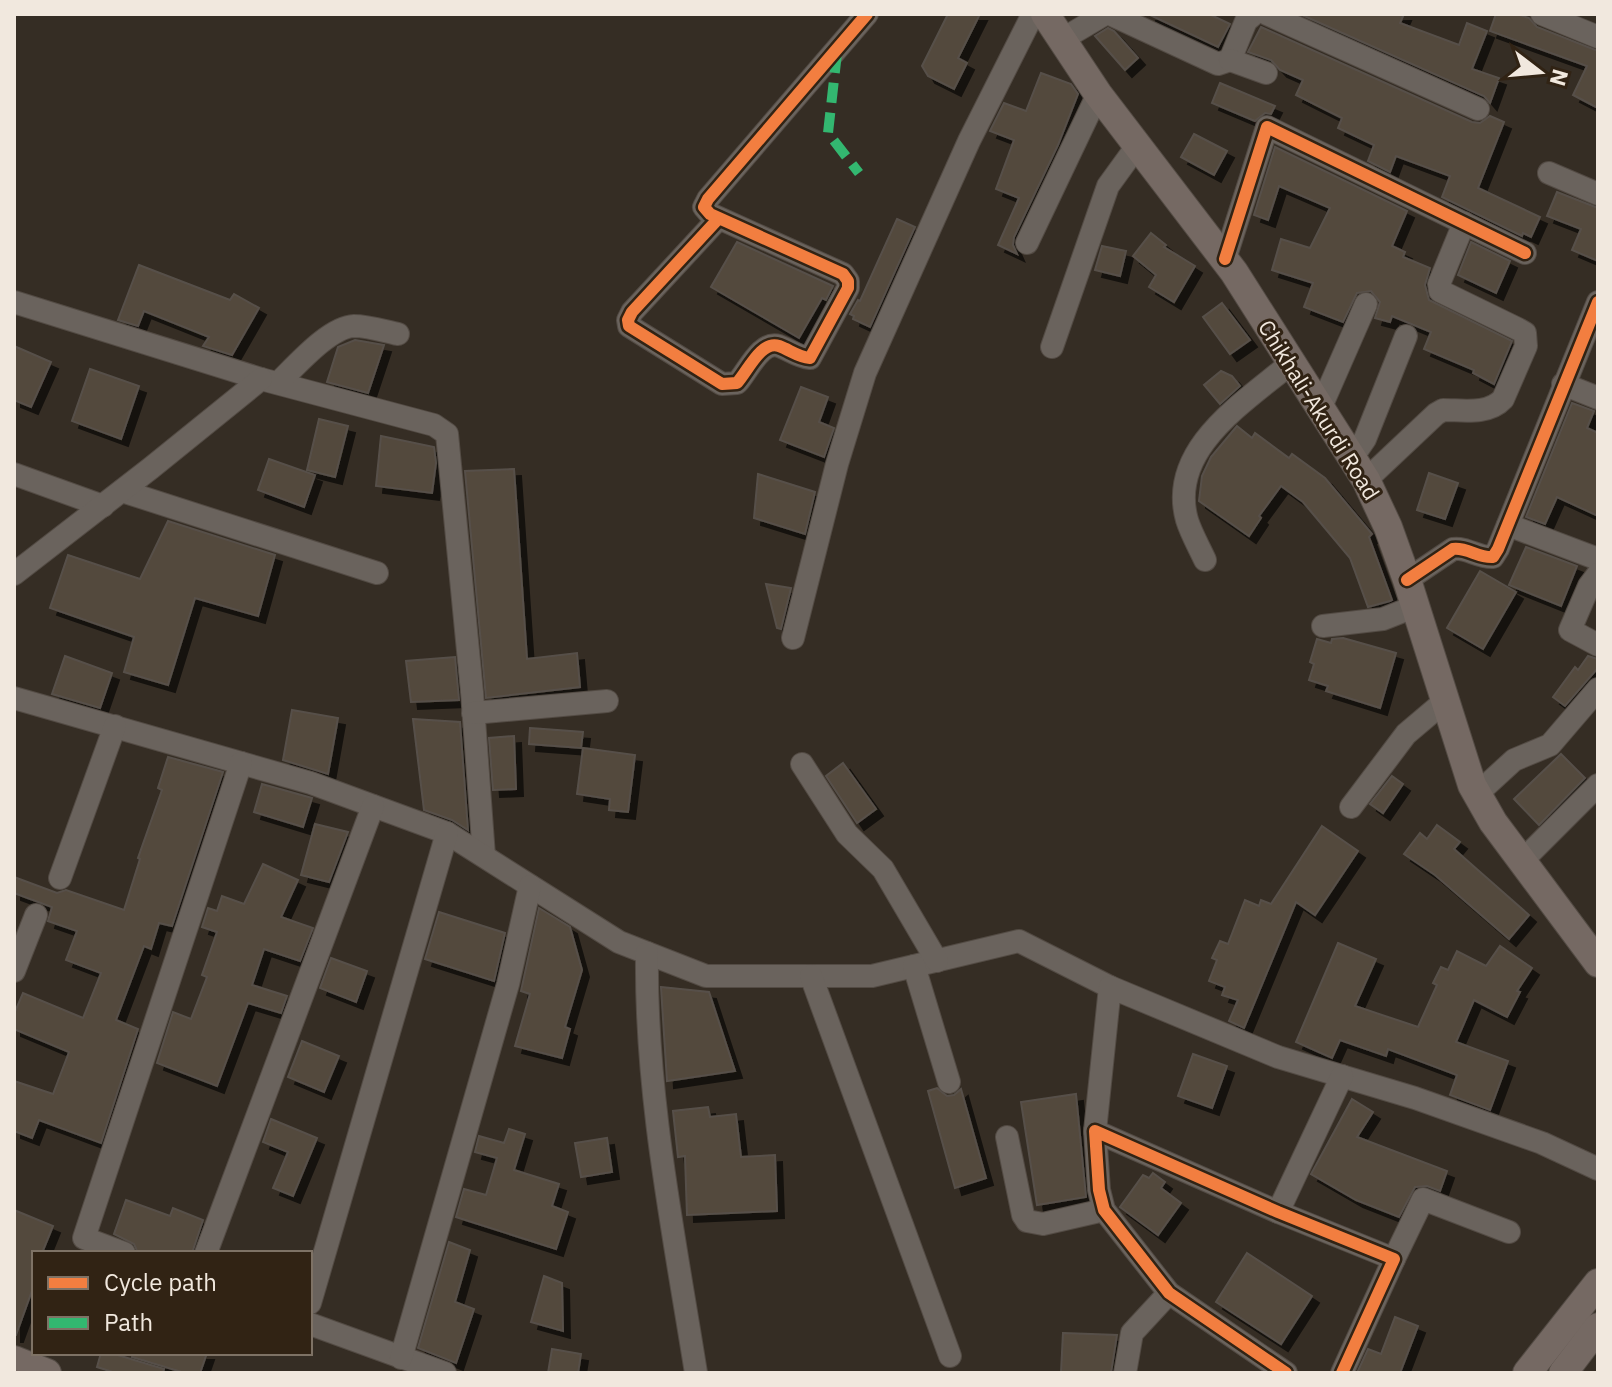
<svg xmlns="http://www.w3.org/2000/svg" width="1612" height="1387" font-family="'IBM Plex Sans',sans-serif">
<style>
.building{fill:#53493d;stroke:#575049;stroke-width:2;filter:url(#shadow)}
.lines{fill:none;stroke-linecap:round;stroke-linejoin:round}
.minor-casing{stroke:#534b44;stroke-width:24}
.major-casing{stroke:#534b44;stroke-width:30}
.minor{stroke:#6a635d;stroke-width:22}
.major{stroke:#756963;stroke-width:28}
.quiet{stroke:#33b770;stroke-width:10;stroke-dasharray:20 10;stroke-linecap:butt}
.cycleway-casing{stroke:#312314;stroke-width:17}
.cycleway{stroke:#f27e40;stroke-width:12}
.labels{text-anchor:middle;stroke-width:6;stroke-linejoin:round;paint-order:stroke}
.street-label{font-size:22px;fill:#f1e8de;stroke:#312314}
</style>
<defs>
<filter id="shadow"><feDropShadow dx="7" dy="7" stdDeviation="0" flood-color="#0009"/></filter>
</defs>
<rect width="100%" height="100%" fill="#352d24"/>
<g class="building">
<polygon points="948,14 980,14 958,58 967,63 954,89 928,76 922,66"/>
<polygon points="1148,14 1209,14 1230,24 1218,47"/>
<polygon points="1404,14 1400,23 1459,45 1467,23 1487,31 1472,69 1499,78 1490,103 1484,96 1302,15"/>
<polygon points="1496,14 1517,14 1529,18 1537,27 1598,51 1598,108 1573,95 1587,66 1490,31"/>
<polygon points="1261,27 1472,122 1480,123 1490,116 1504,122 1478,188 1540,217 1531,237 1523,233 1522,236 1442,197 1450,176 1396,156 1390,172 1368,161 1374,145 1338,128 1342,118 1296,95 1303,80 1280,70 1271,60 1248,52"/>
<polygon points="1108,28 1114,31 1138,58 1125,70 1095,36"/>
<polygon points="1041,73 1071,84 1078,94 1058,145 1014,237 1013,245 1017,254 998,245 1019,198 996,189 1014,140 990,131 1004,103 1026,111"/>
<polygon points="1220,83 1275,106 1271,114 1265,113 1255,121 1212,103"/>
<polygon points="1194,134 1227,151 1214,175 1181,157"/>
<polygon points="1275,147 1407,211 1392,246 1405,252 1403,257 1430,268 1425,285 1429,300 1512,341 1494,384 1473,373 1474,370 1424,349 1431,332 1392,316 1390,322 1375,318 1380,302 1371,291 1357,293 1343,322 1304,307 1313,283 1272,270 1281,239 1310,248 1330,208 1279,186 1268,220 1254,215"/>
<polygon points="1557,192 1598,208 1598,261 1572,250 1581,229 1547,216"/>
<polygon points="897,219 915,227 870,327 853,319 854,316 850,314 858,300 860,301"/>
<polygon points="1151,233 1166,245 1164,247 1195,266 1174,302 1149,287 1156,275 1133,256"/>
<polygon points="737,242 833,286 826,300 822,298 799,338 711,287"/>
<polygon points="1471,242 1510,261 1496,293 1458,275"/>
<polygon points="1102,246 1126,251 1120,276 1095,270"/>
<polygon points="139,265 230,300 234,294 259,308 232,355 203,346 209,337 144,311 138,326 118,320"/>
<polygon points="1222,303 1250,340 1230,354 1203,317"/>
<polygon points="355,340 384,345 368,393 327,382 338,347"/>
<polygon points="14,346 51,362 31,407 14,400"/>
<polygon points="90,369 139,386 121,439 72,421"/>
<polygon points="1221,371 1232,376 1240,386 1220,404 1204,385"/>
<polygon points="801,387 828,397 819,422 834,428 824,457 780,440"/>
<polygon points="1572,403 1594,411 1587,428 1598,433 1598,516 1557,497 1545,524 1526,517"/>
<polygon points="319,419 348,426 335,477 307,470"/>
<polygon points="1237,426 1252,438 1255,433 1289,458 1292,454 1325,478 1372,534 1369,537 1392,600 1390,601 1368,607 1350,558 1303,502 1281,486 1259,516 1261,518 1249,536 1199,501 1202,476 1211,457"/>
<polygon points="381,436 434,447 436,463 432,493 376,486"/>
<polygon points="269,459 315,475 304,507 258,490"/>
<polygon points="514,469 527,659 577,653 580,687 486,698 465,471"/>
<polygon points="1429,473 1458,483 1445,519 1417,510"/>
<polygon points="758,474 815,492 805,534 754,518"/>
<polygon points="168,521 275,555 258,616 195,598 168,685 124,672 134,637 50,608 68,555 140,579"/>
<polygon points="1526,547 1577,566 1561,606 1509,585"/>
<polygon points="1480,571 1516,592 1483,649 1447,628"/>
<polygon points="766,584 791,588 781,629 777,628"/>
<polygon points="1343,638 1396,653 1380,708 1326,691 1328,686 1309,680 1314,664 1310,662 1317,639 1331,643 1332,639"/>
<polygon points="65,656 112,673 100,708 52,694"/>
<polygon points="1588,656 1598,659 1598,668 1565,706 1553,697 1575,667 1578,670"/>
<polygon points="455,657 459,700 411,702 406,661"/>
<polygon points="292,710 338,718 328,774 283,760"/>
<polygon points="413,719 460,722 468,830 452,820 424,810"/>
<polygon points="530,728 583,732 581,748 529,744"/>
<polygon points="514,736 516,789 493,790 489,738"/>
<polygon points="583,748 635,755 628,812 609,810 610,799 577,794"/>
<polygon points="1561,754 1585,778 1539,825 1514,799"/>
<polygon points="168,757 223,772 172,926 159,923 151,949 144,946 116,1020 138,1029 101,1143 39,1120 32,1138 14,1131 14,1081 53,1094 69,1052 14,1029 14,1014 23,993 83,1018 101,973 66,960 77,931 48,921 52,907 14,893 14,877 57,893 66,890 124,910 140,859 138,858 162,790 158,788"/>
<polygon points="843,763 876,809 857,823 826,776"/>
<polygon points="1392,776 1403,784 1383,813 1370,804"/>
<polygon points="262,784 312,798 303,827 254,812"/>
<polygon points="315,824 348,832 329,882 301,875"/>
<polygon points="1437,825 1460,842 1454,849 1529,915 1509,939 1435,875 1404,854 1420,833 1427,839"/>
<polygon points="1322,826 1358,851 1315,915 1296,902 1244,1028 1229,1021 1238,1000 1222,995 1225,987 1209,981 1217,960 1212,958 1220,941 1228,944 1245,900 1259,906 1261,900 1271,904"/>
<polygon points="263,864 298,880 281,917 313,928 300,961 264,949 252,985 287,996 281,1013 248,1003 217,1086 157,1063 173,1012 191,1019 207,977 202,975 217,932 202,927 208,908 217,911 222,896 244,904"/>
<polygon points="539,908 570,927 582,970 565,1027 570,1029 562,1058 515,1046 530,994 521,991"/>
<polygon points="439,912 505,933 494,981 425,959"/>
<polygon points="1338,943 1376,959 1355,1006 1418,1027 1437,985 1433,983 1441,967 1448,970 1457,951 1486,966 1500,946 1532,968 1517,991 1520,992 1507,1017 1474,1000 1456,1042 1508,1061 1490,1110 1450,1095 1457,1075 1388,1049 1386,1056 1340,1040 1332,1058 1296,1042"/>
<polygon points="331,958 367,971 356,1002 320,988"/>
<polygon points="661,987 709,992 735,1071 667,1081"/>
<polygon points="302,1041 339,1056 324,1092 288,1077"/>
<polygon points="1193,1054 1227,1066 1212,1108 1178,1096"/>
<polygon points="937,1088 947,1096 954,1095 961,1089 986,1178 955,1188 928,1091"/>
<polygon points="1076,1094 1086,1197 1037,1205 1021,1102"/>
<polygon points="1352,1099 1373,1112 1357,1137 1447,1171 1440,1191 1427,1186 1415,1187 1399,1217 1356,1200 1311,1174"/>
<polygon points="708,1107 710,1117 736,1114 741,1157 775,1155 777,1211 687,1215 685,1156 678,1157 673,1111"/>
<polygon points="271,1119 317,1138 293,1196 273,1188 288,1152 263,1142"/>
<polygon points="509,1129 525,1134 514,1170 559,1184 552,1206 568,1212 556,1249 456,1217 464,1189 486,1195 497,1158 475,1152 479,1136 504,1143"/>
<polygon points="607,1138 612,1172 581,1177 575,1143"/>
<polygon points="1153,1173 1165,1182 1161,1188 1181,1203 1158,1235 1120,1207 1143,1175 1149,1178"/>
<polygon points="126,1200 170,1216 173,1208 203,1220 192,1253 138,1253 134,1244 114,1234"/>
<polygon points="14,1210 53,1226 42,1253 34,1253 34,1285 16,1335 14,1335"/>
<polygon points="449,1242 470,1250 455,1302 474,1309 456,1363 418,1348"/>
<polygon points="1247,1253 1312,1296 1281,1344 1216,1302"/>
<polygon points="544,1276 562,1283 563,1331 531,1322"/>
<polygon points="1395,1317 1418,1326 1400,1373 1357,1373 1368,1349 1381,1354"/>
<polygon points="1063,1333 1117,1335 1111,1373 1061,1373"/>
<polygon points="552,1349 581,1354 578,1373 548,1373"/>
<polygon points="101,1353 111,1353 164,1369 163,1373 116,1373 97,1367"/>
<polygon points="133,1353 207,1353 200,1373 185,1373 132,1357"/>
</g>
<g class="lines">
<g class="minor-casing">
<g id="minor">
<polyline points="1110,14 1218,64 1230,60 1246,21 1254,14"/>
<polyline points="1267,14 1478,109"/>
<polyline points="1542,14 1598,37"/>
<polyline points="1061,40 1105,14"/>
<polyline points="1230,60 1266,73"/>
<polyline points="1549,173 1598,194"/>
<path d="M719,218L632,312L628,320L629,326L722,384L737,383C748,371 761,340 779,346C790,350 798,357 810,358L848,288V281L843,274L710,214L704,207L708,199L867,14"/>
<polyline points="1027,243 1098,94"/>
<polyline points="1225,259 1267,127 1525,253"/>
<polyline points="14,302 261,379 434,425 447,434 472,692 484,856"/>
<polyline points="1052,347 1108,186 1137,146"/>
<path d="M278,383C295,367 329,327 354,326C368,326 384,331 398,334"/>
<polyline points="1563,384 1598,398"/>
<polyline points="1320,409 1366,304"/>
<polyline points="1352,458 1365,439 1406,336"/>
<polyline points="14,474 103,506"/>
<path d="M1366,480L1436,414L1443,410C1463,410 1488,415 1503,399L1526,346L1525,333L1518,329L1440,291L1439,284L1464,223"/>
<polyline points="122,491 377,573"/>
<polyline points="1508,525 1598,559"/>
<path d="M1205,560C1199,547 1191,533 1187,520C1167,449 1245,402 1291,363"/>
<polyline points="14,574 151,468 261,379"/>
<polyline points="1598,574 1589,586 1570,630 1598,645"/>
<path d="M1407,580L1453,549C1467,547 1478,558 1493,557L1498,549L1598,302"/>
<polyline points="1323,626 1383,619 1416,606"/>
<polyline points="793,638 837,464 865,373 969,141 1033,14"/>
<polyline points="14,698 311,783 447,833 619,942 706,976 872,976 1019,941 1110,987"/>
<polyline points="473,713 607,701"/>
<polyline points="802,764 847,834 883,869 937,961"/>
<polyline points="1477,794 1514,760 1550,745 1598,689"/>
<polyline points="1351,807 1406,734 1445,701"/>
<polyline points="1522,861 1598,785"/>
<polyline points="60,878 115,726"/>
<path d="M647,953C645,1094 674,1234 696,1373"/>
<polyline points="914,966 949,1082"/>
<polyline points="14,971 36,915"/>
<polyline points="811,976 950,1356"/>
<polyline points="1095,1131 1110,987 1278,1057 1415,1098 1542,1143 1598,1169"/>
<polyline points="1007,1137 1023,1215 1027,1221 1043,1224 1104,1210"/>
<polyline points="1278,1212 1342,1076"/>
<polyline points="124,1253 84,1238 241,763"/>
<polyline points="206,1253 373,806"/>
<polyline points="1394,1259 1423,1199 1509,1232"/>
<polyline points="310,1303 447,833"/>
<polyline points="310,1324 445,1373"/>
<polyline points="401,1358 508,984 530,886"/>
<polyline points="1125,1373 1132,1333 1169,1293"/>
<polyline points="1286,1373 1169,1293 1104,1210 1099,1190 1095,1131 1278,1212 1394,1259 1342,1373"/>
</g>
</g>
<g class="major-casing">
<g id="major">
<polyline points="1045,14 1098,94 1234,272 1366,480 1388,527 1407,580 1472,785 1493,822 1598,963"/>
<polyline points="14,1360 47,1373"/>
<polyline points="1527,1373 1598,1283"/>
<polyline points="1563,1373 1598,1327"/>
</g>
</g>
<use href="#minor" class="minor"/>
<use href="#major" class="major"/>
<polyline class="quiet" points="837,53 828,133 859,173"/>
<g class="cycleway-casing">
<g id="cycleway">
<path d="M719,218L632,312L628,320L629,326L722,384L737,383C748,371 761,340 779,346C790,350 798,357 810,358L848,288V281L843,274L710,214L704,207L708,199L867,14"/>
<polyline points="1225,259 1267,127 1525,253"/>
<path d="M1407,580L1453,549C1467,547 1478,558 1493,557L1498,549L1598,302"/>
<polyline points="1286,1373 1169,1293 1104,1210 1099,1190 1095,1131 1278,1212 1394,1259 1342,1373"/>
</g>
</g>
<use href="#cycleway" class="cycleway"/>
</g>
<g class="labels">
<g class="street-label">
<text transform="translate(1319 410) rotate(58)" y="8">Chikhali-Akurdi Road</text>
</g>
</g>
<rect width="1612" height="1387" fill="none" stroke="#f1e8de" stroke-width="32"/>
<rect x="32" y="1251" width="280" height="104" fill="#312314" stroke="#7e7265" stroke-width="2"/>
<rect x="48" y="1277" width="40" height="12" fill="#f27e40" stroke="#7e7265" stroke-width="2"/>
<text x="104" y="1291" font-size="24" fill="#f1e8de">Cycle path</text>
<rect x="48" y="1317" width="40" height="12" fill="#33b770" stroke="#7e7265" stroke-width="2"/>
<text x="104" y="1331" font-size="24" fill="#f1e8de">Path</text>
<g transform="translate(1540 72) rotate(106)" stroke="#312314" stroke-width="6" paint-order="stroke">
<path d="M0-6L14 30L0 20L-14 30Z" fill="#f1e8de"/>
<text y="-12" font-size="22" font-weight="bold" text-anchor="middle" fill="#f1e8de">N</text>
</g>
</svg>
